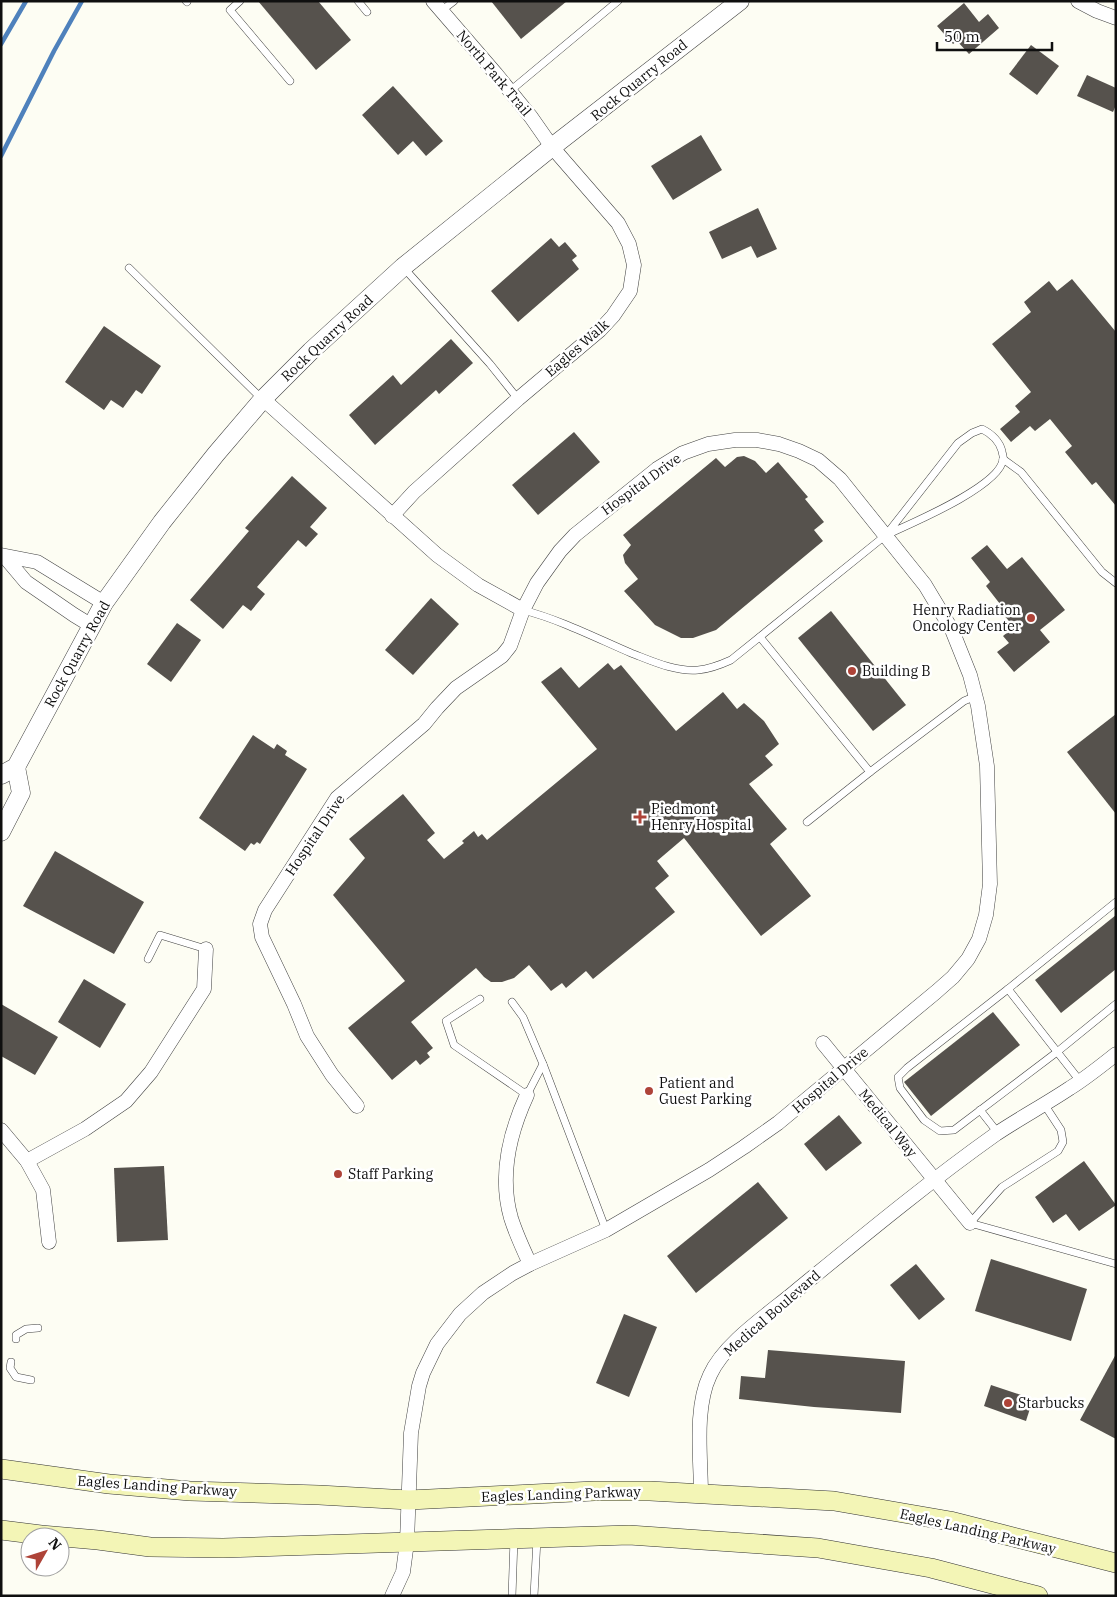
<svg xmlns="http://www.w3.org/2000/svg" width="1117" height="1597" font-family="'IBM Plex Serif',serif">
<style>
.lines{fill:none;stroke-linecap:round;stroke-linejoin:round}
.stream{stroke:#4e81bc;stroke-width:4.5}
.building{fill:#56524d}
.service-casing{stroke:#424242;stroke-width:8}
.minor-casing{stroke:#424242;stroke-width:15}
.tertiary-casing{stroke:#424242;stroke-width:19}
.secondary-casing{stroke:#313131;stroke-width:20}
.service{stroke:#fff;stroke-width:7}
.minor{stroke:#fff;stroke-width:14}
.tertiary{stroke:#fff;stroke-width:18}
.secondary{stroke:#f3f5b6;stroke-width:19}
.poi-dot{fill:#ae4338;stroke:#fff;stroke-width:2}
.labels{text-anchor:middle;stroke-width:5;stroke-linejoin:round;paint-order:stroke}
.street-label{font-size:14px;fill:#0f0f0f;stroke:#fff}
.poi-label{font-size:14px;fill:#0f0f0f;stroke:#fff;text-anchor:start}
</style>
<rect width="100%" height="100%" fill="#fdfdf3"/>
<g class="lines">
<g class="stream">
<polyline points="1,44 26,1"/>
<polyline points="1,156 54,51 82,1"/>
</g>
</g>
<g class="building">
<polygon points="258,1 318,1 351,40 316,70"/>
<polygon points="491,1 567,1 521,39"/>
<polygon points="964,3 979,22 988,14 999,28 969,54 957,41 953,44 937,26"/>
<polygon points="1031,45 1059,66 1037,95 1009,74"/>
<polygon points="1087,75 1116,88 1116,105 1113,112 1077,96"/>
<polygon points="393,86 443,141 426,156 413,141 398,155 362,115"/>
<polygon points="701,135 722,170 673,200 651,166"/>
<polygon points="758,208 777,249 757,258 751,246 722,259 709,232"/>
<polygon points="551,238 559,247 565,242 577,256 572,260 579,269 518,322 491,291"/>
<polygon points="1072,279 1116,332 1116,506 1096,482 1092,485 1065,452 1072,446 1050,419 1035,431 1030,426 1011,442 1000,429 1020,412 1015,406 1031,392 992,344 1031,312 1024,302 1049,281 1057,291"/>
<polygon points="104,326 161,366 142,394 136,390 123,408 111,400 104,410 65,382"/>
<polygon points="451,339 473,363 439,394 436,390 375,445 349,415 393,375 401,385"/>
<polygon points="574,432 600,462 538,515 512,485"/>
<polygon points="744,456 755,461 766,473 778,462 808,497 805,499 824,522 814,530 823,541 716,630 693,638 681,638 655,625 624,591 638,579 625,563 623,555 631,545 623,535 716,458 725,467 737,457"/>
<polygon points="292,476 327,508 310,527 318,534 306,547 298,540 257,587 265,594 251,611 243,605 223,629 190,600 249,531 245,528"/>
<polygon points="987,545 1007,569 1022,557 1065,610 1040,630 1050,642 1014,672 997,652 1009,643 1003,636 1014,627 997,607 1000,604 986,586 990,582 971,558"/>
<polygon points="431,598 459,624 413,675 385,650"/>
<polygon points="831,611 906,705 873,731 798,638"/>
<polygon points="177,623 201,640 171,682 147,664"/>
<polygon points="608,663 614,670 621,665 676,731 723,692 737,709 744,703 764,721 779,744 765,756 773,765 749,784 787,829 770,844 811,896 761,936 684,838 657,861 669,876 655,888 675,912 593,979 586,971 566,988 562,983 551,991 529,965 514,978 502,982 491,982 484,977 476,968 411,1022 433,1048 427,1053 430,1057 420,1065 416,1060 392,1080 348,1028 405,981 333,895 365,858 349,839 403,794 435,833 427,840 444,859 464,843 462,841 474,831 478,837 482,834 487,840 597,749 541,682 561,667 579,688"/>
<polygon points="1116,714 1116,814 1067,752"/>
<polygon points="253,735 274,749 277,744 287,751 285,755 307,769 260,844 257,842 254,845 251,843 245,851 199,818"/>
<polygon points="55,851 144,902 114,954 23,906"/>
<polygon points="1116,915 1116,969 1061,1013 1035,980"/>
<polygon points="84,979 126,1004 100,1048 58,1022"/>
<polygon points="1,1004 58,1037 35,1075 1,1056"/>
<polygon points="993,1012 1020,1045 931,1116 904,1082"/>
<polygon points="839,1115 862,1143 826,1171 804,1144"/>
<polygon points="1084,1161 1116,1205 1079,1231 1066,1214 1053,1223 1035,1197"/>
<polygon points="164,1166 168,1240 117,1242 114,1168"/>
<polygon points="758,1182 788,1218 696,1293 667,1256"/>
<polygon points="991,1259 1087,1289 1071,1341 975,1311"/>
<polygon points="916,1264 945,1299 919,1320 890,1285"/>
<polygon points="624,1314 657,1327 629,1397 596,1383"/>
<polygon points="768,1350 905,1361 901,1413 814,1407 739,1399 741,1376 765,1378"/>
<polygon points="1116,1354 1116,1439 1080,1420"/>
<polygon points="991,1385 1033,1399 1026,1421 984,1406"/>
</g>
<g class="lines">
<g class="service-casing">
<g id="service">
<polyline points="186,1 187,2"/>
<polyline points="240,1 230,10 290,81"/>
<polyline points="358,1 367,12"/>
<polyline points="441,11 454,1"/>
<polyline points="510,91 618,1"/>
<polyline points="403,267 490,364 518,399"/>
<polyline points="129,268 262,399"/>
<polyline points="1003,459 1021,472 1102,572 1116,583"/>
<path d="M523,610C561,620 596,638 631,653C652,661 675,672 698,670C710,669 720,665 731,660L886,535L958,443L972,433L982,429C992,434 999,440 1002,451C1002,454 1004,456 1003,459C1001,486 910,524 886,535"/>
<polyline points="760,637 870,772 964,701 976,696"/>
<polyline points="807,822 870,772"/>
<polyline points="148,959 160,935 206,949"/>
<polyline points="1008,989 907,1068 898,1077 900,1088 924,1120 940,1131 954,1130 1057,1052 1116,1004"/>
<polyline points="480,999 446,1021 454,1045 527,1095 543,1064 523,1017 512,1002"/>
<polyline points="543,1064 606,1230"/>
<polyline points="1080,1081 1008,989 1116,902"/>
<polyline points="1044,1104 1061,1130 1063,1142 1058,1151 1002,1187 970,1223 1116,1264"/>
<polyline points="980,1110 998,1133"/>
<polyline points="16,1339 16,1335 26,1329 38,1328"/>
<polyline points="11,1362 10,1368 16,1377 31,1380"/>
<polyline points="512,1596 514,1539"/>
<polyline points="534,1596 537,1539"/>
</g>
</g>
<g class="minor-casing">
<g id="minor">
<polyline points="1078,1 1097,11 1116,18"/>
<polyline points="263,399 437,555 478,585 523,610"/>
<polyline points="392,516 414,492 518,399 600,330 613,316 630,291 634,265 629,244 618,223 552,147 531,117 496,74 433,1"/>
<polyline points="1,555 37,562 104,603"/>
<polyline points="5,557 26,582 74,615 92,626"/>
<polyline points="823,1043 970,1223"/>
<path d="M527,1095C509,1134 499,1176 511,1218C516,1234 523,1249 530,1264"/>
<polyline points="357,1106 332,1075 307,1036 294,1004 262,937 260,924 265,910 337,798 424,724 437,708 456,688 502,656 510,646 523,610 537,583 560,551 575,535 657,469 683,453 708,444 735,440 757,440 779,444 799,451 818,460 840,479 925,585 952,630 970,675 978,706 987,766 990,884 986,915 979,939 968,959 953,977 936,992 778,1123 744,1147 709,1170 606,1230 530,1264 513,1273 483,1293 460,1314 437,1344 423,1373 419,1386 411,1433 407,1542 403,1572 392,1596"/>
<polyline points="1,1130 27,1161 43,1190 49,1242"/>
<polyline points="27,1161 85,1129 126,1101 151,1072 204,989 206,949"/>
<path d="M701,1495C701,1458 694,1408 710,1375C724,1343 770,1313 796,1291C862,1237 927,1183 996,1134C1020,1118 1046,1104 1070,1088C1086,1078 1101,1066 1116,1054"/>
</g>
</g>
<g class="tertiary-casing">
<g id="tertiary">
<polyline points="1,775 16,767 104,603 162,522 216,454 263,399 311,351 403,267 552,147 740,1"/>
<polyline points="1,832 21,793 16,767"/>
</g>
</g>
<g class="secondary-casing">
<g id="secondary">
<polyline points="1,1469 109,1484 190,1491 319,1495 409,1500 594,1491 650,1491 834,1501 950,1521 1116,1563"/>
<polyline points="1,1530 41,1535 98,1540 150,1547 223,1548 629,1535 818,1548 931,1568 1038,1596"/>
</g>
</g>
<use href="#service" class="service"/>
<use href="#minor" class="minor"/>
<use href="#tertiary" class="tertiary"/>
<use href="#secondary" class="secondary"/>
</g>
<g class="poi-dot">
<circle cx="1031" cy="618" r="5"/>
<circle cx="852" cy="671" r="5"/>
<path d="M637.5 809.5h5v5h5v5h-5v5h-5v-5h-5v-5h5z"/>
<circle cx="649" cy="1091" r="5"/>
<circle cx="338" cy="1174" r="5"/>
<circle cx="1008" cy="1403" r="5"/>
</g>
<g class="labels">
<g class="street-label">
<text transform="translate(494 73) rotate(50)" y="5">North Park Trail</text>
<text transform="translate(639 80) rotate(-39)" y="5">Rock Quarry Road</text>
<text transform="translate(327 338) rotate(-43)" y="5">Rock Quarry Road</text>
<text transform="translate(577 348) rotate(-41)" y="5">Eagles Walk</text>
<text transform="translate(641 484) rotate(-36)" y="5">Hospital Drive</text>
<text transform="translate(77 654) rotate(-61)" y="5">Rock Quarry Road</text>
<text transform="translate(315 835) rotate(-56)" y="5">Hospital Drive</text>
<text transform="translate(830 1080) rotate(-40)" y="5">Hospital Drive</text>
<text transform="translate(888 1123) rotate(51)" y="5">Medical Way</text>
<text transform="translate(772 1313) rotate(-41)" y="5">Medical Boulevard</text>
<text transform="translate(157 1486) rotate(4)" y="5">Eagles Landing Parkway</text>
<text transform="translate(561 1494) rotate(-2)" y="5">Eagles Landing Parkway</text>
<text transform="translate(978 1531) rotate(13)" y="5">Eagles Landing Parkway</text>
</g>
<g class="poi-label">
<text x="1021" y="615" text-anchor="end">Henry Radiation<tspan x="1021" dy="16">Oncology Center</tspan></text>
<text x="862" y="676">Building B</text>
<text x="651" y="814">Piedmont<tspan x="651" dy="16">Henry Hospital</tspan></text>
<text x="659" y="1088">Patient and<tspan x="659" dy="16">Guest Parking</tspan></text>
<text x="348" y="1179">Staff Parking</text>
<text x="1018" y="1408">Starbucks</text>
</g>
</g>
<rect width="1117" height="1597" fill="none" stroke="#0f0f0f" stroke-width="5"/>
<g transform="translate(45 1552) rotate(51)"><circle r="24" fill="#ffffff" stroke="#9f9f9f"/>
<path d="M0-4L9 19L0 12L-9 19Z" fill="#ae4338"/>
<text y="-8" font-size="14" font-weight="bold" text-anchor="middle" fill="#0f0f0f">N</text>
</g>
<path d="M937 42v8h115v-8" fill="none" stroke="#0f0f0f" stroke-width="2.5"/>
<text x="944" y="42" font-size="15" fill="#0f0f0f" stroke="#ffffff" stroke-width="4" paint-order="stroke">50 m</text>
</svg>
